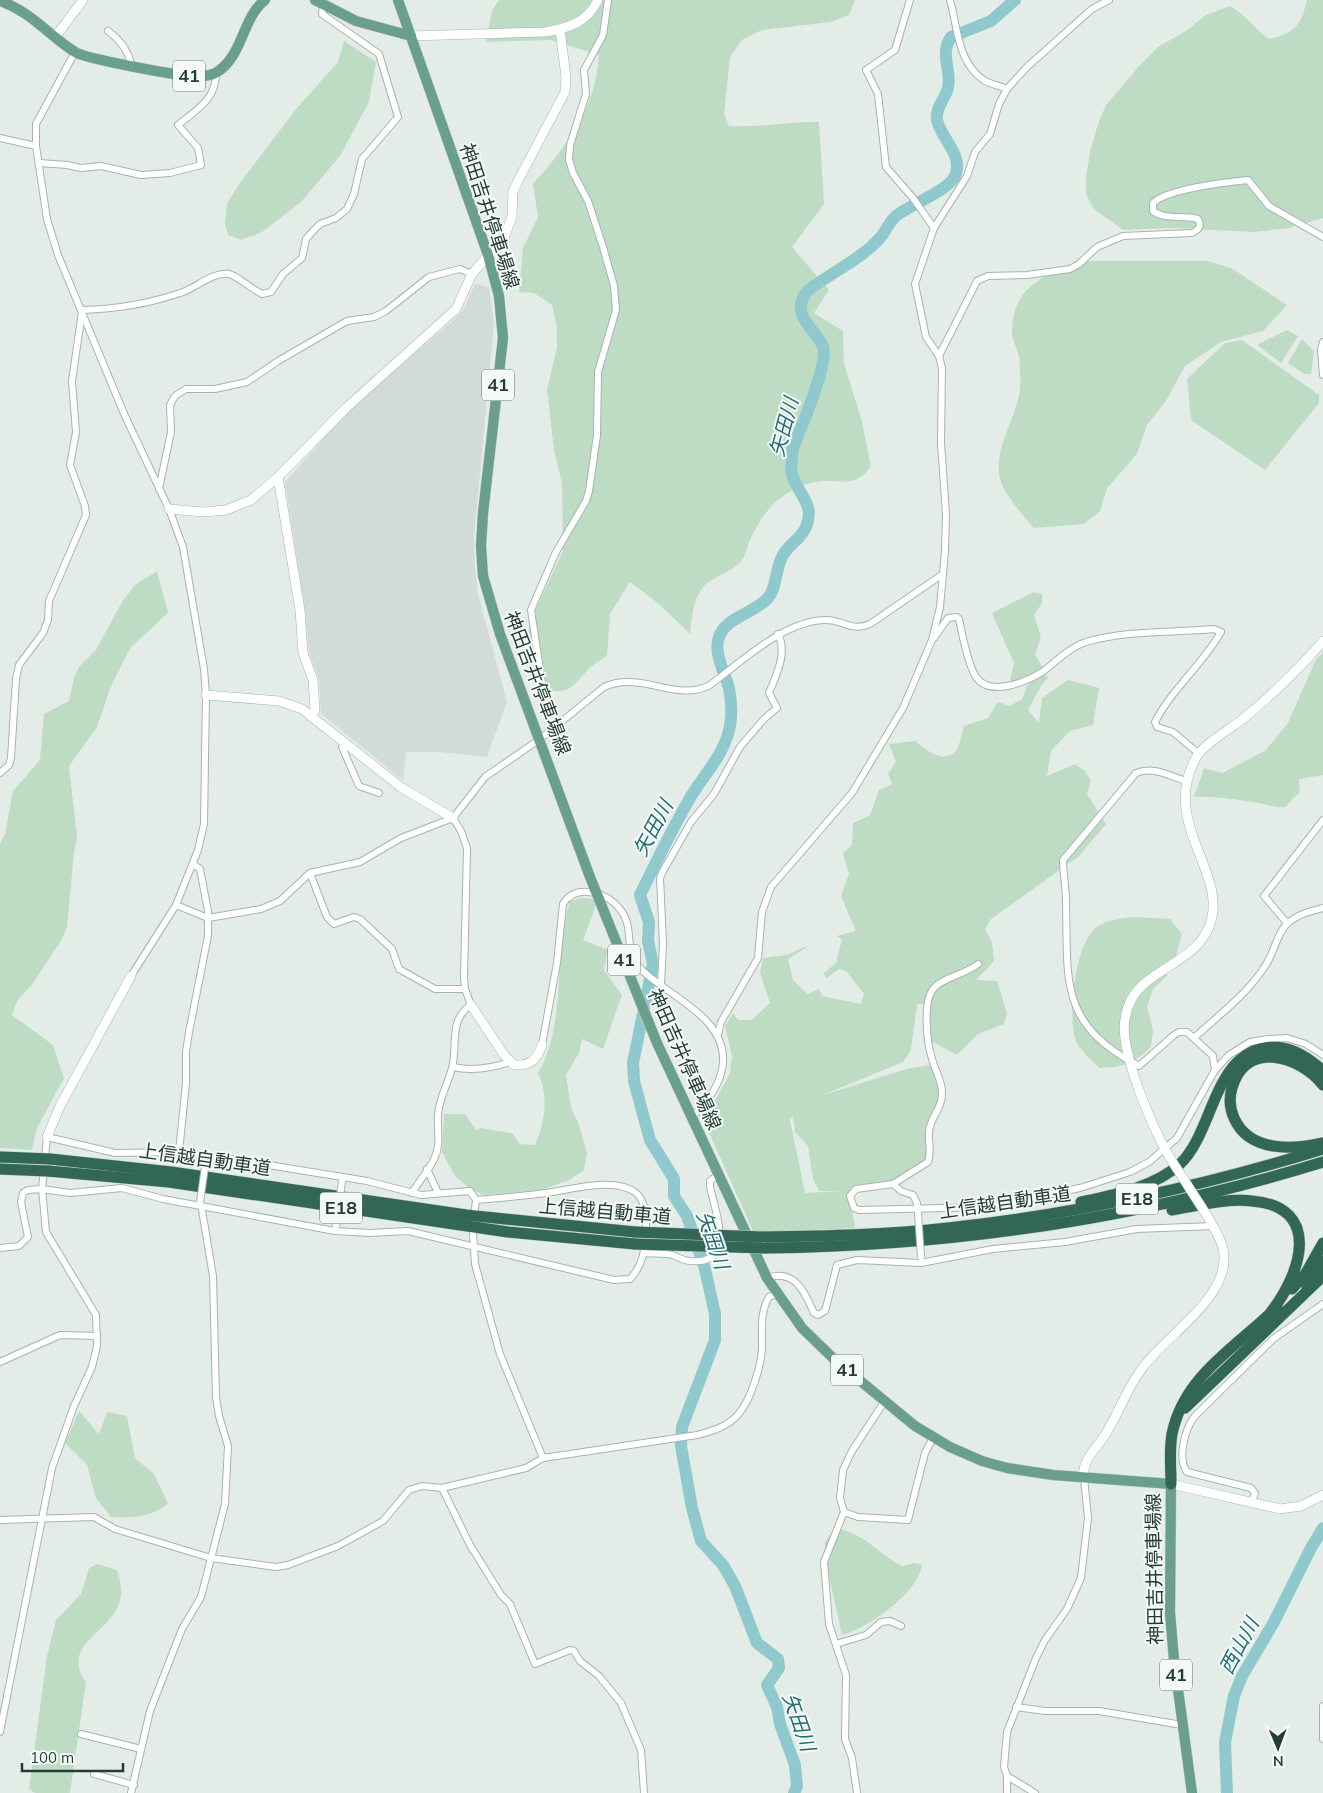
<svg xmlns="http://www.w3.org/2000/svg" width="1323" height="1793" font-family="Mulish,'Noto Sans JP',sans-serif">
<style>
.built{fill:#d2dcd7}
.green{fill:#bedcc4;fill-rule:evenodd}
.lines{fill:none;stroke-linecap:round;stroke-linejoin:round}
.river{stroke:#8fc9ce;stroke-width:12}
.street-casing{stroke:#a7b4ae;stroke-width:8}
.secondary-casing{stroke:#a2b7ae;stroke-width:10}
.primary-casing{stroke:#c2c9c6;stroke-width:11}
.highway-casing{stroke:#c2c9c6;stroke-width:12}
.street{stroke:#fff;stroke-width:6}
.secondary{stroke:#fff;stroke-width:9}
.primary{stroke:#6b9f8d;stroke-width:10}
.highway{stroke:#326758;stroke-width:11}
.street-bridge-casing{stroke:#a7b4ae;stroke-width:8;stroke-linecap:butt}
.secondary-bridge-casing{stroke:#a2b7ae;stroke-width:10;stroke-linecap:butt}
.primary-bridge-casing{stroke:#c2c9c6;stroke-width:11;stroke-linecap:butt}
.highway-bridge-casing{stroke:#c2c9c6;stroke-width:12;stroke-linecap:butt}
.street-bridge{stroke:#fff;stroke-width:6}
.secondary-bridge{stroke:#fff;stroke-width:9}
.primary-bridge{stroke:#6b9f8d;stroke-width:10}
.highway-bridge{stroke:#326758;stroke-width:11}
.labels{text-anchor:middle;stroke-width:4;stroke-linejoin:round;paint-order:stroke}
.shield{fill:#f4f9f6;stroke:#62756e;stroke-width:1}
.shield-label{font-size:18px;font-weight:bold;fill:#243d34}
.street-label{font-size:19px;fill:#243d34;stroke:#f4f9f6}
.water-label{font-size:20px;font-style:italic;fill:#216e75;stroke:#f4f9f6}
</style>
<rect width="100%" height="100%" fill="#e4ece8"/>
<polygon class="built" points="475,284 489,287 494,324 474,537 475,566 478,594 507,702 487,757 439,752 406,752 403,780 321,714 319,679 309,652 305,611 285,482 348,411 457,317 464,309"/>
<g class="green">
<path d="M499,0H855L849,15L831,22L762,30L742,40L730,57L724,114L729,126C759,128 788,121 819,122L824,204L792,247L829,290L814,313L843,331L844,364L861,418L871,466C855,490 838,478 816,482C808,483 798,487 791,491C771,502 759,520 750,540C747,546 746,556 741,561C732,572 717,575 706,584C693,596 692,618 690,634L659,604L630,582L610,614L607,656C601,660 593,664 588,670C569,689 571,694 542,690L530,675L523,651L532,617L563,551L562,483L554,450L547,389L557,348V327L552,305L534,293L519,292L523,248L538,217L533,184C567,146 596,108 599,55L551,40L486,42L492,11Z"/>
<path d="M1307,0H1323V218L1289,228L1253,232L1173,228L1123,230L1094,209L1086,194V178L1090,152L1098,124L1106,105L1140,65L1158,47L1186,31L1206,15L1230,6C1245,15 1255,29 1269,39C1295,33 1301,26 1307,0Z"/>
<polygon points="344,41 376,62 369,102 340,156 301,202 262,232 241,240 228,235 225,224 227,204 239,184 297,108 338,62"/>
<path d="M1085,261H1208L1233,269L1287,305L1263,331L1221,342L1185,366L1166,401L1147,425L1137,454L1107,488L1100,511L1084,524L1034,528C1026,520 1004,493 1001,482C991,453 1016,419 1020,390C1021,380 1020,366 1019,356C1017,348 1011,339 1012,330C1013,285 1048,272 1085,261Z"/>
<polygon points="1287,330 1298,336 1281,363 1257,345"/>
<polygon points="1302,339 1314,351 1311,374 1304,374 1288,363"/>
<polygon points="1242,340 1319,395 1319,403 1265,470 1191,420 1187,379 1225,343"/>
<polygon points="157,571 168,613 131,647 111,686 97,727 69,766 77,838 74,852 67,927 62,939 33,983 17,1001 12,1015 53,1045 64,1078 37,1128 32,1150 0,1148 0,843 5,834 13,791 40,760 44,714 69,701 74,678 79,667 96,650 122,602 135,585"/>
<path d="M1034,592L1042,594V603L1034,615L1041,637L1035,654L1048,678L1041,686L1028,710L1039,723L1042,698L1068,680L1099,688L1093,725L1070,731L1051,751L1047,776L1075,764L1085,771L1091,781L1087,794L1106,824L1079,856L990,920L985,929L992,942L994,961L976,980L997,981L1007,1013L1004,1024L978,1034L957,1055L931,1041L929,1005L917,1004L911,1050L903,1062L823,1095L910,1068L932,1065L941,1091L940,1101L929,1121L926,1162L893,1182L849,1191L855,1228L754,1233L707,1128L705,1119L730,1073L732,1056L725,1026L733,1013L738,1020H752L770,1003L760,973L763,958L787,955L806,946L807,947L788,959L793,980L808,994L819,989L822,996L861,1004L864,994L846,971L839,969L827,978L823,974L836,963L842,939L837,936L856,931L841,896L849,874L843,853L852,845L853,823L870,815L879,790L892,784L888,774L896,762L889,744L915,741C926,750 945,766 957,749C960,744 962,733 964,726L988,718L998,702L1010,706L1022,699L1028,684L1010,680L1014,663L992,613ZM793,1116L795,1132L808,1146L813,1179L819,1191H841L805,1193L790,1120Z"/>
<path d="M1323,653V775L1299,779L1300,793L1293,798L1286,807C1274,808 1270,805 1259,803C1238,800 1216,796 1194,797L1204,768L1222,773L1265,751L1288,723L1316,659Z"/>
<path d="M581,898L594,899L596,905L583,940L608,950L604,970L622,995L603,1049L582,1039L579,1053L566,1075L571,1108L578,1122L587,1153L584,1170L569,1180L541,1190L483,1195L469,1188L455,1176L442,1152L444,1114H465L476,1130L480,1128L512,1133L520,1144L535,1145C545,1123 549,1094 538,1073C567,1024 553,955 570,901Z"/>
<path d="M1133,917L1170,919L1182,934L1176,956L1166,977L1153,989L1147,1006L1153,1030L1151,1047C1133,1064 1124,1067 1099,1068C1092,1060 1077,1048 1075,1038C1068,1014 1075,952 1091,933C1101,920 1118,919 1133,917Z"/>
<path d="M79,1411L99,1434L107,1412L127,1416L135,1458L154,1474L168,1504C148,1518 135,1518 111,1517L96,1498L87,1465L65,1443Z"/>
<path d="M842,1530C866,1535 880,1555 902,1566L914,1563L922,1565C919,1592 867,1629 842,1635L825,1557V1542L831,1534Z"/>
<path d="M97,1564L117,1570C120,1580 123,1590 120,1601C111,1633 59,1645 86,1682L70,1793H35L29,1789L47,1656L56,1620L81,1594L89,1568Z"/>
</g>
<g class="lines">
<g class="river">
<path d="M794,1793L797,1786L795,1765L780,1724L777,1707L767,1685L779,1668L778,1659L757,1643L735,1586L723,1565L701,1541L692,1508L681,1446L682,1427L715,1340V1314L705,1269L687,1216L674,1196V1179L650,1140L634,1081L633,1063L653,964L648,941L649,922L640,895C656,862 672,829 690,798C705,773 725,754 730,726C732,715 731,699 729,688C725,673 713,653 719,637C726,617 755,613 768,598C776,589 776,570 781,559C786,545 801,540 806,527C816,504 797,494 792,474C790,467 792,456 793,448C800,430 829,364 823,347C816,329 791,317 805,294C809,288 817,284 823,280C842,267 865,255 880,238C886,231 889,222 896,216C909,205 948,191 955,176C964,155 941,139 937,120C935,108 945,99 948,88C952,70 939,54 951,37L991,21L1015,0"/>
<polyline points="1227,1793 1225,1742 1234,1696 1242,1676 1274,1622 1311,1548 1323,1528"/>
</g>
<g class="street-casing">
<g id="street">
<polyline points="910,0 895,50 866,70 878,94 886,167 913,198 934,228"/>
<path d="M950,0C958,28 957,63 985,81C991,84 1000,86 1007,89"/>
<path d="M108,31C120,40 128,50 131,64"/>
<polyline points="75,52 36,124 36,146 47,219 58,255 125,416 169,509 183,547 204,669 206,695 204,824 198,850 176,905 131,976"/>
<polyline points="0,138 36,146"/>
<path d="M39,163L67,165L81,168L101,166L141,175L170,173L201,165L198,148L178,125C197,109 216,100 216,73"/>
<path d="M82,310C116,309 148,304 180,293C197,288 211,272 229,274C236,275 253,290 262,294L271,292L283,274L302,258L306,239L314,230L320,224L336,218L347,209L354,194L362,159L398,117L379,54L322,14L323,5"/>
<polyline points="1323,342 1321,349 1323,375"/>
<path d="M939,356L977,281L988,276L1027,275L1070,269L1079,264L1097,247L1123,236L1192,233C1199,230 1202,226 1198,219C1184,214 1166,221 1153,211V203C1167,189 1227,182 1248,180L1269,206L1323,237"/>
<polyline points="159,489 171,432 170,405 175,396 186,389 215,389 247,382 278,361 347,321 374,317 386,311 429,277 460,269 472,274"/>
<path d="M934,638L948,618L957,617L959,619C962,634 968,665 976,677C990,698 1029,681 1045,670C1057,660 1071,647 1086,642C1127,630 1171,633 1214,629L1221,632C1202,665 1172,689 1155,722L1157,727L1173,732L1198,753"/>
<polyline points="543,690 531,610 556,552 586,501 589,491 597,435 598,372 616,310 614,286 603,247 588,201 573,173 569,160 570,145 586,94 584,70 603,35 608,0"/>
<polyline points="345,742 342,747 359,786 379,793"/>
<polyline points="0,773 9,765 11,758 16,679 19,665 43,633 48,620 49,601 86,515 85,506 70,465 76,432 72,381 82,312"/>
<path d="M1186,781C1170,776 1153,766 1136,773L1063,860C1063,874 1066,887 1066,901C1068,980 1058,1024 1139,1066L1174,1035L1179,1032H1187L1213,1056L1215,1070"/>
<polyline points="310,873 327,917 334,924 354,917 360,919 392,949 399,969 435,989 465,989"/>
<path d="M176,905L208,918L261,909L280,901L310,873L360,862L401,838L453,818L485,777L540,739L604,687C641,670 676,703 710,685C741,662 785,620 826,620C844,620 851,632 870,624L943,574"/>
<polyline points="1287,923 1264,896 1323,820"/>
<path d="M978,964C966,974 942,978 934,988C922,1001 927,1043 932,1059C935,1070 942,1081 942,1092C943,1108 930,1117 929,1132C928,1143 932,1152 928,1162L893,1184L856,1189L850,1196L854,1208L859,1210L989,1207L1080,1188L1130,1172L1149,1162L1177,1138L1215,1070L1229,1055L1250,1042L1268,1039L1287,1038L1306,1044L1323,1055"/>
<path d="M661,985L663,943L660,878L663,871L691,822L714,794L740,747L764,719L777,708L769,693C776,675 788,653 778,634"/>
<polyline points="718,1034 721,1022 758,958 762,912 771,887 852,793 903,708 932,640 940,607 945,551 946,514 941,443 942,368 939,356 926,337 915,284 934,228 967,176 975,152 990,134 999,104 1007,89 1027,67 1092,9 1109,0"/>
<path d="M1195,1037C1220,1014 1249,993 1267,963C1274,952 1278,931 1288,923C1298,914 1311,911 1323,908"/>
<path d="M542,1045L557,963L563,904C569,894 577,891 588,892C607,893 625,908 628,927C631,947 627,956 644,972C672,998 726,1018 723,1063C721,1085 707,1103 691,1118"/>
<path d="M453,1067C471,1071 492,1068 510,1062"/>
<polyline points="179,1152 186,1083 186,1052 189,1032 208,936 208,911 200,869 193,864"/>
<polyline points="427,1169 438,1193"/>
<polyline points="893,1184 901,1191 913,1195 917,1203 918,1212"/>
<path d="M412,1193C419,1181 430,1169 435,1157C441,1144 437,1129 438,1115C439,1098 448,1084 452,1068C458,1046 448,1020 471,1005L465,989L464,977L467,848L461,831L453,818"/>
<polyline points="473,1234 475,1264 500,1354 543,1458"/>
<path d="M0,1248L19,1246L28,1237L21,1202L23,1193L28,1190L42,1189L70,1193L122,1188L163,1199L335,1231L370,1233L408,1231L614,1280L630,1279C645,1263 645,1246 646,1225C646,1215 645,1200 636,1193C615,1176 570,1190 546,1193C523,1196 500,1198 476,1200"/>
<path d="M645,1253C654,1254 665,1253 673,1255C679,1258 684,1261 691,1261C737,1265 715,1211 710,1187V1181L718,1175"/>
<path d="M767,1278C795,1268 805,1293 814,1313L818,1315L825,1311L837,1265L857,1260L921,1263L993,1249L1065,1242L1137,1229L1213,1226"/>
<polyline points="0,1362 60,1335 97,1336"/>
<polyline points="442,1488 470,1545 501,1595 510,1604 535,1664 570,1650 574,1651 580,1661 599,1676 621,1703 641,1750 644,1793"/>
<path d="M1252,1502L1255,1493L1251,1488L1187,1472C1177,1458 1185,1430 1194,1417L1273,1339L1323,1304"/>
<polyline points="844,1512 858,1517 908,1520 925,1453 933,1438"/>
<path d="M0,1520L94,1517L115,1529L211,1558L276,1567L288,1565L338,1546L383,1521L409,1490L422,1486L442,1488L526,1468L543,1458L697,1435C732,1427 744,1415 755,1381C759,1369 762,1359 762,1346C762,1330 760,1312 769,1297L777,1294"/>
<polyline points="836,1644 866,1635 881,1622 890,1621 901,1626"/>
<polyline points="1323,1706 1323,1739"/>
<polyline points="1016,1707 1045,1711 1099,1711 1182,1725"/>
<polyline points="0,1732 52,1468 74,1406 92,1367 97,1346 96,1315 46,1232 42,1189 47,1137 115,1153 179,1152 207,1155 367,1181 421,1195 470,1191 476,1200 475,1209"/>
<polyline points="81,1734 141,1749"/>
<polyline points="94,1774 134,1785"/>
<polyline points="1007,1776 1035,1793"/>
<polyline points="131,1793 150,1711 182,1629 201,1597 225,1504 228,1446 219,1416 216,1397 213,1276 201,1204"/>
<polyline points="857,1793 852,1758 845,1739 846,1675 829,1624 824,1562 844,1512 840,1498 843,1470 852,1451 884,1402"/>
<polyline points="1007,1793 1007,1776 1004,1767 1007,1732 1036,1658 1045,1640 1067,1609 1081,1578 1088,1518 1084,1478"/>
</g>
</g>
<g class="secondary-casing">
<g id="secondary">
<polyline points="56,36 83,0"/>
<path d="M411,36L545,32C568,28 587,23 598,0"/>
<polyline points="278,477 300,610 303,653 313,680 315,710 312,715"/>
<polyline points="169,509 203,512 226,510 251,500 278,477 347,407 456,309 472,274 505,235 512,217 513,192 519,179 565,92 566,77 560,30"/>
<polyline points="206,695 279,701 302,709 402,788 453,818"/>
<path d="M471,1005L504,1055L514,1065C530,1066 537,1060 542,1045"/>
<polyline points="47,1137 60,1106 131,976"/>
<path d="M1170,1158C1153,1129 1119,1051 1125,1019C1127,1005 1134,992 1145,983C1167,964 1197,956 1209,927C1231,874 1158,823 1197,756C1205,743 1232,728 1244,718C1273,694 1299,669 1323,641"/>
<path d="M1084,1478C1081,1461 1096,1449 1105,1435C1119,1413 1127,1387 1144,1366C1168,1334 1227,1299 1224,1255C1223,1241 1214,1229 1208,1217"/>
<polyline points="1171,1484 1280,1509 1301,1506 1323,1495"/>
</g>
</g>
<g class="primary-casing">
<g id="primary">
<polyline points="315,0 356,21 411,36"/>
<polyline points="398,0 488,255 499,296 503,338 483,513 481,546 483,576 500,634 590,877"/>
<path d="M0,1C32,12 48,35 75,52C86,59 175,75 191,76C199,77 211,76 217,72C243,56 242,18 265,0"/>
<polyline points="657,1043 767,1278 802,1328 835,1360 915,1426 950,1447 982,1461 1007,1468 1053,1475 1171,1484 1170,1613 1174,1660 1192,1793"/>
</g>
</g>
<g class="highway-casing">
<g id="highway">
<path d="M1322,1143C1292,1150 1249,1152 1234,1118C1230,1109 1229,1098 1232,1088C1246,1040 1299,1055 1323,1085"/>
<polyline points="50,1159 171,1172 466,1215 635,1232"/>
<polyline points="48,1171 169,1182 508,1232 635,1244"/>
<path d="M1081,1202C1114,1195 1155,1187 1180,1164C1215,1131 1213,1049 1273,1047C1293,1047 1309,1058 1323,1071"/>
<path d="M1172,1210C1197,1206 1226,1198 1252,1201C1323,1207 1301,1274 1271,1312"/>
<path d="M762,1237C824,1236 887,1235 948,1228C1076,1214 1200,1187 1323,1149"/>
<path d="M765,1248C955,1246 1141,1218 1323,1162"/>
<polyline points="1307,1287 1323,1261"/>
<polyline points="1292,1289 1306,1273 1323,1243"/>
<polyline points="1185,1408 1323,1276"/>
<path d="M1171,1484C1171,1468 1169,1451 1172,1434C1184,1375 1237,1347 1277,1307"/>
</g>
</g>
<use href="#street" class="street"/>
<use href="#secondary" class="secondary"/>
<use href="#primary" class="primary"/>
<use href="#highway" class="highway"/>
<g class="street-bridge-casing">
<g id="street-bridge">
<polyline points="200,1202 206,1160"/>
<polyline points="918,1213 921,1257"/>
<polyline points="336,1226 342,1181"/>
</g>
</g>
<g class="secondary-bridge-casing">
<polyline id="secondary-bridge" points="1170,1158 1208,1217"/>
</g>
<g class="primary-bridge-casing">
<polyline id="primary-bridge" points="590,877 657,1043"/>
</g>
<g class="highway-bridge-casing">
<g id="highway-bridge">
<polyline points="0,1157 50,1159"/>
<polyline points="0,1169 48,1171"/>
<polyline points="635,1232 762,1237"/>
<polyline points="635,1244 765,1248"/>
</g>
</g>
<use href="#street-bridge" class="street-bridge"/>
<use href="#secondary-bridge" class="secondary-bridge"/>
<use href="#primary-bridge" class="primary-bridge"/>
<use href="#highway-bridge" class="highway-bridge"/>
</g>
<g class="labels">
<g class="shield">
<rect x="173" y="60.5" width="32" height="31" rx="4"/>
<rect x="482" y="369.5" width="32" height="31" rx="4"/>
<rect x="608" y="944.5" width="32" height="31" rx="4"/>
<rect x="1116" y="1183.5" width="42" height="31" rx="4"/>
<rect x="320" y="1192.5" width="42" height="31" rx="4"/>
<rect x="831" y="1354.5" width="32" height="31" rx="4"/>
<rect x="1160" y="1659.5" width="32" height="31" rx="4"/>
</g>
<g class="shield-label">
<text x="189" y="82">41</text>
<text x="498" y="391">41</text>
<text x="624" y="966">41</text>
<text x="1137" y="1205">E18</text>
<text x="341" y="1214">E18</text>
<text x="847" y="1376">41</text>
<text x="1176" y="1681">41</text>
</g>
<g class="street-label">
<text transform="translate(490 216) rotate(72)" y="7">神田吉井停車場線</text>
<text transform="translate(538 683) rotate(69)" y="7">神田吉井停車場線</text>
<text transform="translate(685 1059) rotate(66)" y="7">神田吉井停車場線</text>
<text transform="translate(205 1159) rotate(8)" y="7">上信越自動車道</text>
<text transform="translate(1005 1202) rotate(-8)" y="7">上信越自動車道</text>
<text transform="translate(605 1211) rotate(5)" y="7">上信越自動車道</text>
<text transform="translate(1154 1569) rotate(-91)" y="7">神田吉井停車場線</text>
</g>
<g class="water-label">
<text transform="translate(784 427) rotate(-75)" y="7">矢田川</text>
<text transform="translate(653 828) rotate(-62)" y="7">矢田川</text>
<text transform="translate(713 1240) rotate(71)" y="7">矢田川</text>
<text transform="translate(1239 1646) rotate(-62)" y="7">西山川</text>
<text transform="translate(799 1722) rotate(71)" y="7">矢田川</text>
</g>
</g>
<g transform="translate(1278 1748) rotate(179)" stroke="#f4f9f6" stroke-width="4" paint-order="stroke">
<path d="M0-4L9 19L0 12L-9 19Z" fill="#243d34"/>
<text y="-8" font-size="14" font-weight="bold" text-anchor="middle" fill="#243d34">N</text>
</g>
<path d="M22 1763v8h101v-8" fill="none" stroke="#243d34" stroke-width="2.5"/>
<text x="30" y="1763" font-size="15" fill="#243d34" stroke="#f4f9f6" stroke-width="4" paint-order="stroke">100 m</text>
</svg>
